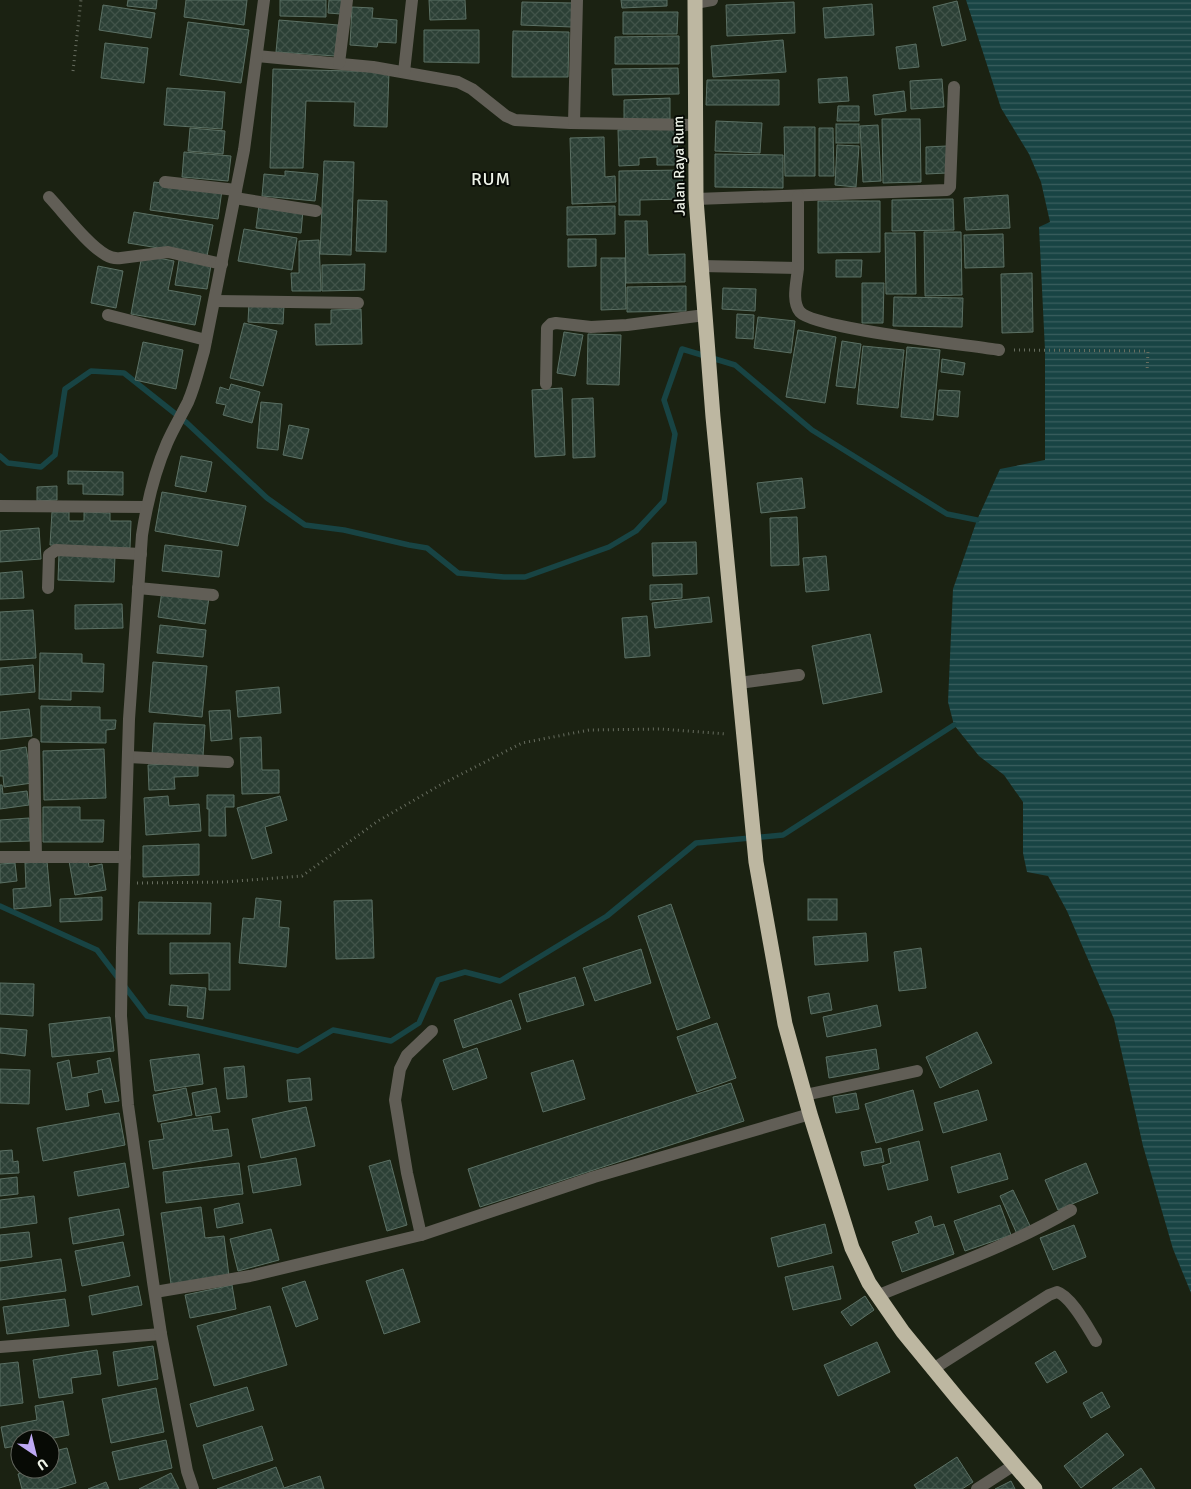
<svg xmlns="http://www.w3.org/2000/svg" width="1191" height="1489" font-family="Signika,sans-serif">
<style>
.water{fill:url(#water-rules)}
.lines{fill:none;stroke-linecap:round;stroke-linejoin:round}
.stream{stroke:#184444;stroke-width:5.5}
.building{fill:url(#building-cross-hatch);stroke:#5b7064}
.path{stroke:#676d5f;stroke-width:3;stroke-dasharray:1 4;stroke-linecap:butt}
.minor{stroke:#615e56;stroke-width:12}
.highway{stroke:#bdb7a1;stroke-width:15}
.labels{text-anchor:middle;stroke-width:4;stroke-linejoin:round;paint-order:stroke}
.street-label{font-size:15px;fill:#edf2e7;stroke:#070a05}
.quarter-label{font-size:18px;letter-spacing:1px;fill:#edf2e7;stroke:#070a05}
</style>
<defs>
<pattern id="water-rules" width="6" height="5" patternUnits="userSpaceOnUse" patternTransform="scale(1.25)"><rect width="6" height="5" fill="#184444"/><path d="M0 2.5h6" fill="none" stroke="#3a5f5f"/></pattern>
<pattern id="building-cross-hatch" width="8" height="8" patternUnits="userSpaceOnUse" patternTransform="scale(1.25)"><rect width="8" height="8" fill="#2c4036"/><path d="M0 0l8 8M0 8l8-8" fill="none" stroke="#415349"/></pattern>
</defs>
<rect width="100%" height="100%" fill="#1b2212"/>
<polygon class="water" points="966,0 1191,0 1191,1293 1173,1249 1143,1146 1114,1019 1067,911 1048,876 1027,872 1023,853 1023,802 1004,775 979,756 954,725 948,702 953,589 977,520 1000,469 1045,460 1045,350 1039,227 1050,222 1041,182 1029,154 1001,108"/>
<g class="lines">
<g class="stream">
<polyline points="0,456 8,463 41,467 55,455 65,389 91,371 124,373 187,423 267,498 305,525 344,530 409,545 427,548 458,573 504,577 525,577 609,547 636,531 664,501 675,434 664,400 682,349 735,365 812,430 947,514 977,520"/>
<polyline points="0,906 97,950 147,1016 298,1051 333,1030 391,1041 419,1023 438,980 465,972 500,981 607,916 696,843 783,835 954,725"/>
</g>
</g>
<g class="building">
<polygon points="128,0 157,0 156,9 127,6"/>
<polygon points="186,0 247,0 244,25 184,17"/>
<polygon points="280,0 326,0 326,17 280,16"/>
<polygon points="329,0 343,0 341,14 328,13"/>
<polygon points="429,0 465,0 466,19 430,20"/>
<polygon points="621,0 667,0 667,6 622,8"/>
<polygon points="957,1 966,40 942,46 933,7"/>
<polygon points="522,2 573,3 572,27 521,25"/>
<polygon points="794,2 795,33 727,36 726,5"/>
<polygon points="872,4 874,35 825,38 823,8"/>
<polygon points="103,5 155,13 151,38 99,30"/>
<polygon points="352,7 373,8 372,18 397,20 396,43 378,42 377,47 350,45"/>
<polygon points="623,12 678,12 677,34 623,34"/>
<polygon points="279,20 338,25 335,56 276,52"/>
<polygon points="188,22 249,30 241,83 180,75"/>
<polygon points="424,30 479,30 479,63 424,62"/>
<polygon points="513,31 569,32 568,77 512,77"/>
<polygon points="679,36 679,64 615,64 615,37"/>
<polygon points="783,40 786,72 713,77 711,46"/>
<polygon points="105,43 148,48 144,83 101,78"/>
<polygon points="916,44 919,67 899,69 896,47"/>
<polygon points="678,68 679,94 613,95 612,69"/>
<polygon points="273,69 389,72 387,127 354,126 355,102 306,101 303,168 270,168"/>
<polygon points="847,77 849,101 819,103 818,79"/>
<polygon points="942,79 944,107 911,109 910,81"/>
<polygon points="707,80 779,80 779,105 706,105"/>
<polygon points="167,88 225,92 222,129 164,125"/>
<polygon points="904,91 906,111 875,115 873,95"/>
<polygon points="670,98 670,119 624,120 624,100"/>
<polygon points="838,106 859,106 859,121 837,121"/>
<polygon points="882,119 920,119 921,182 883,183"/>
<polygon points="716,121 762,123 760,153 715,151"/>
<rect x="836" y="124" width="23" height="19"/>
<polygon points="878,125 881,181 863,182 860,126"/>
<polygon points="784,127 815,127 815,176 785,176"/>
<polygon points="190,128 225,131 223,154 188,151"/>
<polygon points="677,128 678,165 657,165 657,157 639,158 639,165 619,166 618,130"/>
<polygon points="819,128 833,128 834,176 819,176"/>
<polygon points="604,137 605,177 615,176 616,202 572,204 570,138"/>
<polygon points="837,145 859,146 856,187 835,185"/>
<polygon points="947,146 947,173 926,174 926,147"/>
<polygon points="184,152 231,156 228,181 182,177"/>
<polygon points="715,154 783,155 783,188 715,187"/>
<polygon points="324,161 354,162 351,255 320,254"/>
<polygon points="682,170 683,199 640,200 640,215 619,215 619,171"/>
<polygon points="285,171 318,174 315,201 262,196 264,174 285,176"/>
<polygon points="154,182 222,190 218,219 150,210"/>
<polygon points="1008,195 1010,228 966,230 964,198"/>
<polygon points="953,199 954,230 892,231 892,200"/>
<polygon points="358,200 387,201 386,252 356,251"/>
<polygon points="818,201 880,201 880,252 818,253"/>
<polygon points="259,205 303,210 301,233 256,228"/>
<polygon points="615,206 615,234 567,235 567,207"/>
<polygon points="134,212 213,225 207,256 128,243"/>
<polygon points="625,221 647,221 648,255 685,254 685,282 626,283"/>
<polygon points="244,229 297,238 292,270 238,261"/>
<polygon points="924,232 961,232 962,295 925,296"/>
<polygon points="885,233 915,233 916,294 886,294"/>
<polygon points="1003,234 1004,267 965,268 964,235"/>
<polygon points="568,239 596,239 596,266 568,267"/>
<polygon points="319,240 321,291 292,291 291,273 299,273 299,241"/>
<polygon points="142,255 174,261 168,290 201,296 195,325 131,314"/>
<polygon points="601,258 625,258 626,309 601,310"/>
<polygon points="179,260 211,265 207,289 175,285"/>
<polygon points="836,260 862,260 861,277 836,277"/>
<polygon points="365,264 364,290 322,291 322,265"/>
<polygon points="98,266 123,271 116,308 91,303"/>
<polygon points="1032,273 1033,332 1002,333 1001,274"/>
<polygon points="862,283 884,283 883,323 862,323"/>
<polygon points="686,286 686,311 627,312 627,287"/>
<polygon points="723,288 756,289 755,311 722,309"/>
<polygon points="894,297 963,298 962,327 893,326"/>
<polygon points="249,302 284,305 283,324 248,322"/>
<polygon points="361,309 362,344 316,345 315,324 331,324 331,310"/>
<polygon points="737,314 754,315 753,339 736,338"/>
<polygon points="758,317 795,321 791,353 754,348"/>
<polygon points="244,323 277,331 263,386 230,378"/>
<polygon points="798,330 836,337 825,403 786,397"/>
<polygon points="564,332 583,335 575,376 557,373"/>
<polygon points="588,334 621,335 619,385 587,384"/>
<polygon points="842,341 861,344 855,388 836,386"/>
<polygon points="143,342 183,350 176,389 135,380"/>
<polygon points="863,346 904,350 898,408 857,404"/>
<polygon points="907,347 940,350 933,420 901,417"/>
<polygon points="942,359 965,363 963,375 941,372"/>
<polygon points="231,384 260,392 252,423 223,415 226,405 216,403 220,387 229,390"/>
<polygon points="562,388 565,455 535,457 532,390"/>
<polygon points="939,390 960,391 958,417 937,415"/>
<polygon points="593,398 595,457 573,458 572,399"/>
<polygon points="261,402 282,404 278,450 257,448"/>
<polygon points="289,425 309,429 302,459 283,455"/>
<polygon points="181,456 212,462 206,492 175,486"/>
<polygon points="68,471 123,472 123,495 83,494 83,484 68,484"/>
<polygon points="802,478 805,508 761,513 757,483"/>
<polygon points="57,486 57,500 37,501 37,487"/>
<polygon points="162,492 246,506 238,546 155,531"/>
<polygon points="52,512 69,512 69,521 84,521 84,512 110,513 110,521 131,521 130,548 50,545"/>
<polygon points="797,517 799,565 771,566 770,518"/>
<polygon points="39,528 41,559 0,562 0,531"/>
<polygon points="696,542 697,574 653,576 652,543"/>
<polygon points="165,545 222,551 219,577 162,571"/>
<polygon points="59,553 115,555 114,582 58,580"/>
<polygon points="826,556 829,590 806,592 803,558"/>
<polygon points="22,571 24,598 0,599 0,573"/>
<polygon points="682,584 682,598 650,600 650,585"/>
<polygon points="162,591 209,598 205,624 158,617"/>
<polygon points="709,597 712,622 655,628 652,603"/>
<polygon points="122,604 123,628 75,629 75,605"/>
<polygon points="33,610 36,658 0,660 0,612"/>
<polygon points="647,616 650,656 625,658 622,618"/>
<polygon points="160,625 206,630 203,657 157,653"/>
<polygon points="870,634 882,692 823,704 812,646"/>
<polygon points="40,653 82,654 82,663 104,664 103,692 71,691 71,700 39,699"/>
<polygon points="153,662 207,666 202,717 149,712"/>
<polygon points="33,665 35,692 0,695 0,668"/>
<polygon points="279,687 281,713 238,717 236,691"/>
<polygon points="41,706 100,707 100,720 116,720 115,729 106,730 106,743 41,742"/>
<polygon points="29,709 32,736 0,739 0,712"/>
<polygon points="230,710 232,739 211,741 209,711"/>
<polygon points="154,723 205,725 203,756 152,755"/>
<polygon points="261,737 262,770 279,770 279,793 242,794 240,738"/>
<polygon points="26,747 32,783 4,787 3,776 0,776 0,751"/>
<polygon points="104,749 106,798 44,800 43,751"/>
<polygon points="198,762 198,776 174,777 175,789 149,790 148,765"/>
<polygon points="0,785 2,785 3,794 27,791 29,805 0,809"/>
<polygon points="207,795 234,795 234,807 225,807 226,836 209,836 209,809 207,809"/>
<polygon points="168,796 169,806 199,804 201,831 146,835 144,798"/>
<polygon points="280,796 287,820 265,827 272,853 252,859 237,808"/>
<polygon points="43,807 80,807 80,820 104,820 103,842 43,842"/>
<polygon points="29,818 30,841 0,842 0,820"/>
<polygon points="199,844 199,875 143,877 143,846"/>
<polygon points="88,858 89,867 102,864 106,890 75,895 69,861"/>
<polygon points="47,861 51,906 14,909 13,889 26,888 25,863"/>
<polygon points="15,863 17,881 0,883 0,864"/>
<polygon points="102,897 102,920 60,922 60,899"/>
<polygon points="256,898 281,901 279,927 289,928 286,967 239,963 243,918 254,919"/>
<rect x="808" y="899" width="29" height="21"/>
<polygon points="372,900 374,958 336,959 334,901"/>
<polygon points="139,902 211,903 210,934 138,934"/>
<polygon points="671,904 710,1018 677,1030 638,916"/>
<polygon points="866,933 868,961 815,965 813,937"/>
<polygon points="170,943 230,943 230,990 209,990 209,973 170,974"/>
<polygon points="921,948 926,988 899,991 894,952"/>
<polygon points="641,949 651,983 595,1001 583,968"/>
<polygon points="575,977 584,1005 527,1022 519,994"/>
<polygon points="0,983 34,984 33,1016 0,1014"/>
<polygon points="171,985 206,988 203,1019 187,1017 188,1006 169,1005"/>
<polygon points="829,993 832,1010 811,1014 808,997"/>
<polygon points="511,1000 521,1029 463,1048 454,1020"/>
<polygon points="877,1005 881,1026 827,1037 823,1017"/>
<polygon points="110,1017 114,1051 52,1057 49,1024"/>
<polygon points="717,1023 736,1078 697,1092 677,1037"/>
<polygon points="0,1028 27,1030 25,1056 0,1053"/>
<polygon points="977,1032 992,1063 940,1088 926,1057"/>
<polygon points="477,1048 487,1078 453,1090 443,1060"/>
<polygon points="876,1049 879,1069 829,1078 826,1057"/>
<polygon points="199,1054 203,1084 155,1091 150,1060"/>
<polygon points="110,1058 119,1101 105,1103 102,1089 87,1093 89,1106 66,1110 57,1063 69,1060 72,1078 99,1073 97,1061"/>
<polygon points="573,1060 585,1099 543,1112 531,1073"/>
<polygon points="244,1066 247,1097 227,1099 224,1068"/>
<polygon points="0,1069 30,1070 29,1104 0,1103"/>
<polygon points="310,1078 312,1100 289,1102 287,1080"/>
<polygon points="731,1083 744,1121 480,1207 468,1169"/>
<polygon points="186,1088 192,1115 158,1122 153,1095"/>
<polygon points="216,1088 220,1112 196,1116 192,1093"/>
<polygon points="913,1090 923,1130 876,1143 865,1104"/>
<polygon points="978,1090 987,1120 943,1133 934,1103"/>
<polygon points="856,1093 859,1109 836,1113 833,1097"/>
<polygon points="306,1107 315,1146 261,1158 252,1119"/>
<polygon points="119,1113 125,1145 43,1161 37,1128"/>
<polygon points="211,1116 213,1131 228,1129 232,1156 153,1169 149,1141 164,1139 161,1124"/>
<polygon points="919,1141 928,1180 888,1190 882,1166 891,1163 888,1149"/>
<polygon points="881,1148 884,1162 864,1166 861,1152"/>
<polygon points="12,1150 13,1162 18,1161 19,1173 0,1174 0,1151"/>
<polygon points="1000,1153 1008,1179 958,1193 951,1167"/>
<polygon points="296,1158 301,1185 253,1193 248,1166"/>
<polygon points="390,1160 407,1225 387,1231 369,1166"/>
<polygon points="125,1163 129,1187 78,1196 74,1172"/>
<polygon points="239,1163 243,1194 166,1203 163,1172"/>
<polygon points="1086,1163 1098,1193 1058,1210 1045,1180"/>
<polygon points="17,1177 18,1194 0,1196 0,1179"/>
<polygon points="1013,1190 1031,1228 1017,1234 1000,1196"/>
<polygon points="34,1196 37,1223 0,1228 0,1200"/>
<polygon points="239,1203 243,1223 217,1228 214,1209"/>
<polygon points="1000,1205 1011,1235 965,1251 954,1221"/>
<polygon points="201,1207 205,1238 224,1236 229,1276 171,1284 161,1213"/>
<polygon points="119,1209 124,1235 73,1244 69,1218"/>
<polygon points="931,1216 934,1227 944,1224 954,1254 902,1272 892,1242 919,1233 915,1222"/>
<polygon points="825,1224 832,1253 778,1267 771,1238"/>
<polygon points="1074,1225 1086,1257 1053,1270 1040,1238"/>
<polygon points="271,1229 279,1260 238,1271 230,1239"/>
<polygon points="29,1232 32,1257 0,1261 0,1235"/>
<polygon points="123,1242 130,1276 82,1286 75,1251"/>
<polygon points="61,1259 66,1291 0,1300 0,1268"/>
<polygon points="833,1266 841,1299 793,1310 785,1277"/>
<polygon points="403,1269 420,1322 384,1334 366,1281"/>
<polygon points="305,1281 318,1319 296,1327 282,1288"/>
<polygon points="232,1285 236,1309 190,1318 185,1295"/>
<polygon points="138,1286 142,1305 92,1315 89,1296"/>
<polygon points="865,1296 874,1310 851,1326 841,1312"/>
<polygon points="65,1299 69,1326 7,1334 3,1307"/>
<polygon points="270,1306 287,1365 214,1386 197,1326"/>
<polygon points="877,1342 890,1372 838,1396 824,1365"/>
<polygon points="153,1346 158,1379 118,1386 113,1352"/>
<polygon points="97,1350 101,1374 71,1378 73,1393 39,1398 33,1360"/>
<polygon points="1055,1351 1067,1372 1047,1383 1035,1363"/>
<polygon points="18,1362 23,1403 0,1406 0,1364"/>
<polygon points="247,1387 254,1410 197,1427 190,1404"/>
<polygon points="156,1388 164,1432 111,1443 102,1399"/>
<polygon points="1102,1392 1110,1407 1091,1418 1083,1403"/>
<polygon points="63,1401 69,1435 49,1439 20,1439 20,1445 5,1448 1,1427 37,1420 35,1406"/>
<polygon points="262,1426 273,1460 213,1479 203,1445"/>
<polygon points="1107,1433 1124,1455 1081,1488 1064,1466"/>
<polygon points="166,1440 172,1468 119,1480 112,1452"/>
<polygon points="67,1448 76,1483 56,1489 22,1489 18,1474 36,1469 50,1469 50,1452"/>
<polygon points="957,1457 973,1482 962,1489 917,1489 914,1485"/>
<polygon points="276,1467 284,1488 320,1476 324,1489 217,1489"/>
<polygon points="1141,1468 1155,1489 1112,1489"/>
<polygon points="171,1473 179,1489 139,1489"/>
<polygon points="1011,1481 1015,1489 995,1489"/>
<polygon points="106,1482 109,1489 88,1489"/>
</g>
<g class="lines">
<g class="path">
<polyline points="73,71 81,0"/>
<polyline points="1014,350 1148,351 1147,372"/>
<polyline points="137,883 224,882 302,876 378,821 442,784 522,743 589,730 661,729 727,734"/>
</g>
<g class="minor">
<polyline points="695,3 712,0"/>
<polyline points="257,56 373,67 458,82 472,89 506,116 515,120 570,123 696,125"/>
<polyline points="339,63 347,0"/>
<polyline points="404,72 412,0"/>
<polyline points="574,123 577,0"/>
<polyline points="165,182 236,190"/>
<path d="M49,197C65,214 87,244 106,255C111,258 115,259 121,258L168,252L222,264"/>
<polyline points="235,198 316,211"/>
<polyline points="696,199 947,190 950,187 954,87"/>
<polyline points="701,266 798,268 798,196"/>
<path d="M798,268C797,281 791,301 800,312C815,329 969,345 999,350"/>
<polyline points="215,301 358,303"/>
<polyline points="108,315 206,340"/>
<polyline points="546,384 547,328 551,324 556,323 591,327 627,325 705,315"/>
<polyline points="0,506 146,507"/>
<polyline points="48,588 49,555 56,550 141,554"/>
<polyline points="138,588 213,595"/>
<polyline points="739,683 799,675"/>
<polyline points="34,744 36,857"/>
<polyline points="128,757 228,762"/>
<polyline points="0,857 125,857"/>
<polyline points="805,1095 917,1071"/>
<polyline points="421,1235 407,1173 395,1100 400,1069 407,1055 432,1031"/>
<polyline points="155,1292 250,1276 421,1235 594,1177 810,1114"/>
<path d="M877,1296C942,1269 1010,1246 1071,1210"/>
<polyline points="0,1347 161,1334"/>
<path d="M933,1369L1049,1295L1057,1292C1071,1296 1088,1328 1096,1341"/>
<path d="M193,1489L187,1471L161,1334L153,1282L128,1105L121,1016L122,948L129,719L142,535C147,503 154,473 167,443C173,429 181,416 188,402C195,386 199,368 204,351L244,150L264,0"/>
<polyline points="977,1489 1014,1465"/>
</g>
<polyline class="highway" points="695,0 696,199 713,417 756,862 785,1024 810,1114 852,1248 869,1283 903,1332 958,1399 1035,1489"/>
</g>
<g class="labels">
<g class="street-label">
<text transform="translate(679 166) rotate(-91)" y="5">Jalan Raya Rum</text>
</g>
<g class="quarter-label">
<text x="491" y="185">RUM</text>
</g>
</g>
<g transform="translate(35 1454) rotate(145)"><circle r="24" fill="#070a05" stroke="#63675f"/>
<path d="M0-4L9 19L0 12L-9 19Z" fill="#bea9f4"/>
<text y="-8" font-size="14" font-weight="bold" text-anchor="middle" fill="#edf2e7">U</text>
</g>
</svg>
